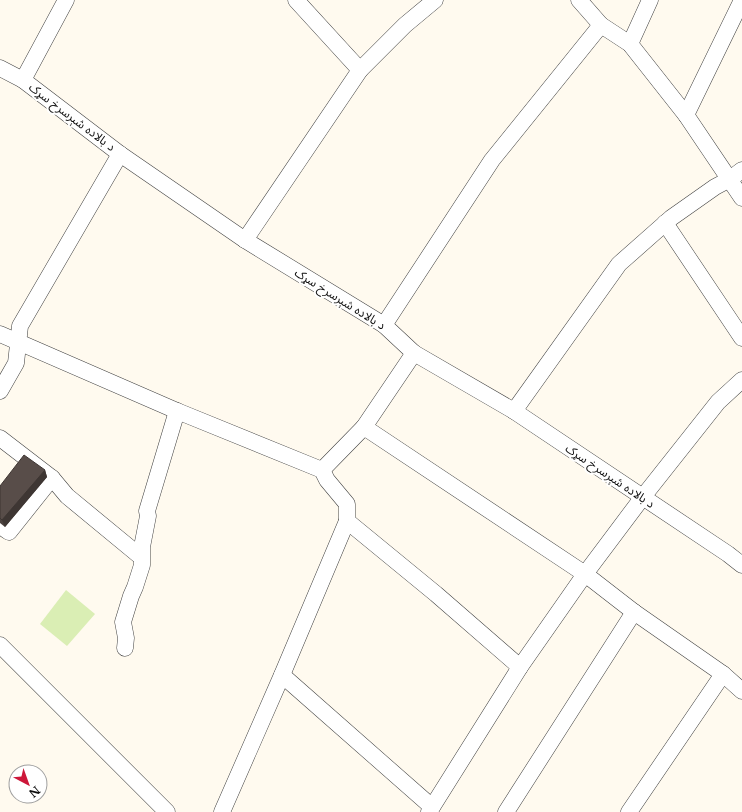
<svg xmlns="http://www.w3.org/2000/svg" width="742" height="812" font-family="'Libre Baskerville','Noto Sans Arabic',serif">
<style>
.green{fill:#daeeb4}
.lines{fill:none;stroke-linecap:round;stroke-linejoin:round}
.minor-casing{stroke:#414141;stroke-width:17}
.minor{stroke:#fff;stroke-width:16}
.wall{fill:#4c423f}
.shaded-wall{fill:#3e3633}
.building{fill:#584d49;stroke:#3e3633}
.labels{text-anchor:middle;stroke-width:4;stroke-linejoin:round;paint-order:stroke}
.street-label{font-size:12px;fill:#0e0e0e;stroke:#fff}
</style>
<rect width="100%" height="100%" fill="#fffaef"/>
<polygon class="green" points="66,590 95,614 67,646 40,624"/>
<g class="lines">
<g class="minor-casing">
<g id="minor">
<polyline points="296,0 360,70"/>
<polyline points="579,0 601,25 630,44 686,115 742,198"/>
<polyline points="630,44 650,0"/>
<polyline points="0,68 23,80 120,154 245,240 384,325 414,353 514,411 728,554 742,565"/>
<polyline points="23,80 66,0"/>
<polyline points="686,115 742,0"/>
<polyline points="665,223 742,338"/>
<polyline points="245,240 360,70 405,25 435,0"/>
<polyline points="384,325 492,160 601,25"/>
<polyline points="0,334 177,411 322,470 327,480 347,504 347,521 436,594 520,667"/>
<polyline points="0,391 16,363 20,326 120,154"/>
<polyline points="514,411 619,264 671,218 715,187 730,179 742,170"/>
<polyline points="364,427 585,574 634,612 723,674 742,691"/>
<polyline points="0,438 52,478 9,532 0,526"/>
<polyline points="322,470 364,427 414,353"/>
<polyline points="52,478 67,496 141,557"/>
<polyline points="0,645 167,812"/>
<polyline points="125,648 126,638 123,622 131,596 135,587 142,565 142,547 148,516 147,511 177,411"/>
<polyline points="282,675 432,807"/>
<polyline points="222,812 282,675 347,521"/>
<polyline points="429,812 520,667 585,574 642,498 718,402 742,380"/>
<polyline points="506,812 634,612"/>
<polyline points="629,812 723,674"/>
</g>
</g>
<use href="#minor" class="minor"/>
</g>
<polygon class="wall" points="45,470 47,477 5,527 0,523 0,486"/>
<polygon class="shaded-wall" points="45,470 47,477 5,527 2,520"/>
<polygon class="building" points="24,455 45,470 2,520 0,518 0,486"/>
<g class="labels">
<g class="street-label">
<text transform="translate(72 117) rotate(37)" y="4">د بالاده شېرسرخ سړک</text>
<text transform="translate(340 299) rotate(32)" y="4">د بالاده شېرسرخ سړک</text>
<text transform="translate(610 476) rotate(34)" y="4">د بالاده شېرسرخ سړک</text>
</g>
</g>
<g transform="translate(28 784) rotate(139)"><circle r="19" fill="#ffffff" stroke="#9f9f9f"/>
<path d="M0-3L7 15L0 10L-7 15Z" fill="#cd1739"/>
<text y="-6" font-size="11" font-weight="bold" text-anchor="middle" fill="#0e0e0e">N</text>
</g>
</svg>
